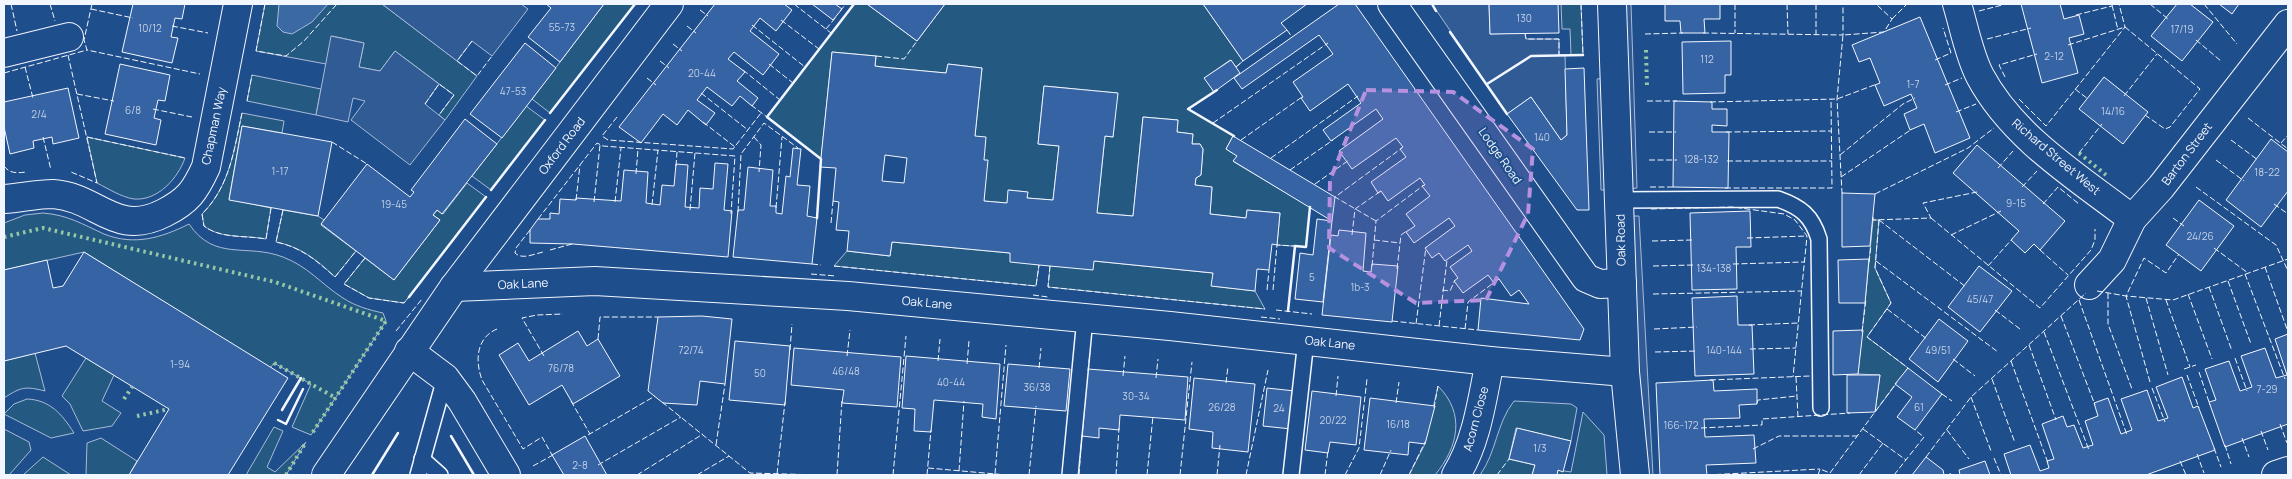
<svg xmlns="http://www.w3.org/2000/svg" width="2292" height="479" font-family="Manrope,sans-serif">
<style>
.green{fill:#245a82;stroke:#a8bbd7}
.parking{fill:#305b95;stroke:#a8bbd7}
.water{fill:#3b69a3;stroke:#a8bbd7}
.building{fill:#3563a3;stroke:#f2f6ff;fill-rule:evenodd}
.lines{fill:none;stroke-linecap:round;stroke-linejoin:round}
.lane-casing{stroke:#f2f6ff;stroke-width:18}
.street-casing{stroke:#f2f6ff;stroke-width:30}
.secondary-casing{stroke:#f2f6ff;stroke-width:30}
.lane{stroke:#1f4e8c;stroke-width:15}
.street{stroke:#1f4e8c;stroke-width:28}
.secondary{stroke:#1f4e8c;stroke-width:28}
.hedge{stroke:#97c8a6;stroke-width:4;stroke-dasharray:2.5 4;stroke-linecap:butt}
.fence{stroke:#f2f6ff;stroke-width:1;stroke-dasharray:6 2.5;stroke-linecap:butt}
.wall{stroke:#f2f6ff;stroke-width:2.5}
.marked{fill:#b691df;fill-opacity:0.2;stroke:#b691df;stroke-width:4;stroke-dasharray:10 6;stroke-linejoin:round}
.labels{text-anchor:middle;stroke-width:4;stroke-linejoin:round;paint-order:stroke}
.number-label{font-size:10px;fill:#c3d1e8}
.street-label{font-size:12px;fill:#f2f6ff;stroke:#1f4e8c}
</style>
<rect width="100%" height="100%" fill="#1f4e8c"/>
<g class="green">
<polygon points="265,4 382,4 477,76 445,120 439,115 454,95 395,51 380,71 359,67 364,43 332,36 326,64 256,51"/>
<polygon points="604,4 635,4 550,113 532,99"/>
<polygon points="854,4 867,4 917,41 945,4 1203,4 1243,61 1236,67 1230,60 1205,78 1214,92 1189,109 1233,136 1226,149 1237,156 1234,162 1310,207 1306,247 1277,245 1280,213 1247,210 1246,218 1210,214 1212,187 1195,185 1196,178 1201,175 1203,149 1200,144 1192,144 1193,134 1177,132 1178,120 1143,117 1133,216 1097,213 1105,136 1113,137 1117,93 1044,86 1038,144 1059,146 1053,200 1027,198 1027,192 1009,190 1007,203 984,201 984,160 975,136 982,68 948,64 946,73 882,67 875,66 876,56 832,52 821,159 767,117"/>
<polygon points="1561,4 1581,4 1583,55 1571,55 1570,29 1562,29"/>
<polygon points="252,75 321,89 316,115 247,101"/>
<polygon points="526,106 545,120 491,190 472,176"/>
<path d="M242,113L284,121L282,133L242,126L229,199L271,208L266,239C244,235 221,239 204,226L202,214C230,186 234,150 242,113Z"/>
<path d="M87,137L185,158C178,178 158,201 134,199C121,197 109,189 97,183Z"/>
<polygon points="467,183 486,197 404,303 369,298 344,284 365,258 394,280 440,220 433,215 437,210 443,214"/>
<path d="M283,210L318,216L324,220L321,225L356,251L335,277C317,260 301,247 276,242Z"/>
<path d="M43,213C68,215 82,224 104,234C134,246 161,238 189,224C215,262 246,243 283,257C309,267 321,284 343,298C355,306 369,310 383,313L386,321L311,435L292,427L311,384L274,363L270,368L84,252L4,270V223L25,215Z"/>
<polygon points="1873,220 1879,220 1875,268 1891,303 1867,337 1908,368 1875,412 1880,375 1858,374"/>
<polygon points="892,242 1010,253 1039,265 1036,286 834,266 847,251 890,256"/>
<polygon points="1094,261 1213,273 1212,286 1255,291 1265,309 1048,287 1050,266"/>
<path d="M35,353L45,391C25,386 21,387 4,398V361Z"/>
<polygon points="86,358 114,375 102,401 121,413 112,426 83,431 70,404 62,396"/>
<path d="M1438,386C1466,414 1458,447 1435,475H1409L1425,444Z"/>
<path d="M27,399C50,400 62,414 74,433L51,438L4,414L14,404Z"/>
<path d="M1514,401L1571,404L1577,408L1571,441L1516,428L1509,459L1535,465L1532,475H1480C1497,451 1496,424 1514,401Z"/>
<polygon points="1583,412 1604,435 1607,475 1557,475 1558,470 1571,472"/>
<polygon points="274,427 283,431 267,467 275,472 306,442 286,475 246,475"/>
<polygon points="4,429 29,442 31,450 9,475 4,475"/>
<polygon points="101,438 137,461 129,475 86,475 87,443"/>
<polygon points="43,457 71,475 23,475"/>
</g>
<g class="parking">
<polygon points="382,4 521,4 528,9 492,56 472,41 457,61"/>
<polygon points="1432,4 1489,4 1490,34 1525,33 1526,39 1559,39 1559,55 1565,55 1567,135 1561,140 1531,97 1507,114"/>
<polygon points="1621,4 1631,4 1637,188 1627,189"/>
<polygon points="331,36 364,43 359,67 380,71 395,51 439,84 425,104 445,120 410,165 351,120 365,101 353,98 348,122 316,115"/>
<polygon points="1607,78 1611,190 1601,190 1597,79"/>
<polygon points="1630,216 1639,216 1653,475 1644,475"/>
</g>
<polygon class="water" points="279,4 328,4 312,22 292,34 283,32 277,26"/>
<g class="building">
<polygon points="133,4 185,4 182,19 175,18 171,37 178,38 172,63 122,52"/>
<polygon points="546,4 604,4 560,62 528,37 551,8"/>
<polygon points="715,4 784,4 792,10 776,31 760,18 750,31 779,54 763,75 734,52 728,59 745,72 737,81 758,98 752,106 740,96 732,106 707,87 697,100 715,113 706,125 688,110 677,125 663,114 641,143 619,127"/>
<polygon points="812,4 835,4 842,9 833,20"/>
<polygon points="867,4 945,4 917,41"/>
<polygon points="1203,4 1307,4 1281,23 1287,30 1243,61"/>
<polygon points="1339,4 1355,4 1584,329 1580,340 1478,330 1481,298 1529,304 1519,290 1511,296 1499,279 1494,283 1488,275 1463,293 1454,281 1458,278 1450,267 1472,251 1468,245 1445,261 1439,253 1432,258 1425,248 1455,226 1449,218 1414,243 1406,232 1415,226 1406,214 1430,196 1422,186 1425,185 1420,178 1388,201 1381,191 1378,193 1371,182 1406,157 1400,149 1403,147 1396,138 1352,169 1339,151 1383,119 1376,109 1331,141 1323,130 1361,103 1348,84 1310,111 1301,98 1303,97 1293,82 1333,54 1319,35 1242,89 1234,78"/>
<polygon points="1489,4 1558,4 1559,33 1490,34"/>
<polygon points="1665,4 1720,4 1720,19 1704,19 1705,33 1681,33 1680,21 1665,21"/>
<polygon points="2021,4 2060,4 2064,19 2079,15 2084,34 2069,38 2078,73 2042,83"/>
<polygon points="2177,4 2190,4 2213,22 2182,61 2151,36"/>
<polygon points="2219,4 2239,4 2232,14"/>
<polygon points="1920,17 1970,138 1935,153 1924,124 1910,130 1904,114 1917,108 1911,94 1884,106 1875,85 1880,83 1870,58 1859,62 1852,45"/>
<polygon points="1731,41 1731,75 1725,75 1725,93 1683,94 1682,42"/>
<polygon points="525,43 556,68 502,138 470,114"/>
<path d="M832,52L876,56L875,66L882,67L946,73L948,64L982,68L975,136L986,137L984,160H988L984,201L1007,203L1008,190L1028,192L1027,198L1053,200L1059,146L1038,144L1044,86L1118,93L1113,137L1105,136L1097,213L1133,216L1143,117L1178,120L1177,132L1193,134L1192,144H1200L1203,149L1201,175L1196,178L1195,185L1212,187L1210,214L1246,218L1247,210L1280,213L1277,245L1272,244L1269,270L1257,269L1255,291L1211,286L1213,273L1094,261L1093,270L1039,265L1010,262V253L892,242L890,256L847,251L849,231L836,230L839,202L833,201L836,168L820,167ZM885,155L907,158L904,183L882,181Z"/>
<polygon points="1231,60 1240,73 1214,92 1204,78"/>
<polygon points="120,64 170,75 165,101 158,100 154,118 161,120 156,145 105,134"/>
<polygon points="1584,68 1589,210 1577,210 1507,114 1531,97 1561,140 1567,135 1565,69"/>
<polygon points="2104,77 2148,112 2123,144 2079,109"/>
<polygon points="68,88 79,138 53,144 52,137 33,141 34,148 10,154 4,127 4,102"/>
<polygon points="1674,101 1712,102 1712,109 1727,109 1727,126 1712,125 1712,132 1729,132 1728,188 1673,187"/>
<polygon points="465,119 497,144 442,214 437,210 433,215 440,220 394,280 321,224 367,164 410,197 414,192 411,190"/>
<polygon points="242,126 332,142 318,216 229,200"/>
<polygon points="1233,136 1335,197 1332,221 1233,161 1237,156 1226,149"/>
<polygon points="2271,139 2288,152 2288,191 2261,227 2226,200"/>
<polygon points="1977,145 2065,221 2040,250 2034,244 2025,253 2011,240 2019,231 1953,173"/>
<polygon points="793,148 801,149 797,185 810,186 807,216 817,218 812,264 733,257 738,210 744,210 748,167 773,170 770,206 776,206 776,213 782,214 786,176 790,177"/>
<polygon points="715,163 728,164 724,210 732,211 728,257 573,244 530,243 530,230 538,219 550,219 550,213 559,214 560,199 576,200 576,198 621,201 624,170 648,172 646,203 660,205 662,185 674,186 676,164 688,165 685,207 699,208 700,188 713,189"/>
<polygon points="1842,193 1875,194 1870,246 1842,247"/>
<polygon points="2199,200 2234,226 2201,271 2166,245"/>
<polygon points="1750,211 1751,247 1736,247 1737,289 1692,290 1690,213"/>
<polygon points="1317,219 1332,221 1323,302 1295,299 1300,253 1313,255"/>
<polygon points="1339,230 1366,233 1363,271 1371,272 1372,264 1398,266 1392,322 1322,315 1331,235 1338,236"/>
<polygon points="84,252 288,378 228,475 129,475 169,409 66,346 4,361 4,270 47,260 53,288 63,286"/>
<polygon points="1869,259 1865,303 1839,303 1838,260"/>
<polygon points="1979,266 2012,291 1980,332 1948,307"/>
<polygon points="1737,296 1738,325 1752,325 1754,374 1695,376 1692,298"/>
<polygon points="702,316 732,319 725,384 700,381 697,405 663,403 648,391 658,317"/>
<polygon points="1939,319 1968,341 1938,382 1909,359"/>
<polygon points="1863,330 1858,374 1833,375 1833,331"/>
<polygon points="578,331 587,346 598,339 620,376 573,404 562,385 529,405 499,355 518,343 529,361"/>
<polygon points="2288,334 2288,424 2225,447 2209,402 2216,400 2205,369 2229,361 2240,391 2252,387 2241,356 2265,348 2276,378 2287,375 2275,339"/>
<polygon points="735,341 790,346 785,405 729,400"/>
<polygon points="794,348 901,357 897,407 842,403 844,390 791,385"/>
<polygon points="906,356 1000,364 996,419 982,417 983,404 934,400 931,432 914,431 915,409 902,408"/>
<polygon points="1008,364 1070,369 1066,411 1004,406"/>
<polygon points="1908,368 1942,394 1915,430 1897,417 1912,397 1895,384"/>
<polygon points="1088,369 1188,377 1185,420 1120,415 1119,430 1099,428 1099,438 1082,436"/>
<polygon points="1847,375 1880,375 1875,412 1847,413"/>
<polygon points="2182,377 2193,408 2198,406 2215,450 2146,475 2011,475 2004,454 2030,445 2040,471 2049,468 2047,461 2054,459 2042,424 2063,416 2067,427 2074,425 2083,448 2093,445 2085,421 2098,416 2094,403 2108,398 2121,434 2132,430 2121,399 2147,390 2158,421 2168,418 2156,387"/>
<polygon points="1194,378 1255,384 1248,452 1212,448 1213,432 1189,429"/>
<polygon points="1713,380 1714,391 1757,389 1757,404 1739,405 1740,418 1704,419 1705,437 1754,435 1756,463 1706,465 1707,475 1660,475 1656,383"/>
<polygon points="1267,388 1295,391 1291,429 1263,426"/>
<polygon points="1312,391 1361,397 1356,445 1330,442 1328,453 1305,450"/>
<polygon points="1370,398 1435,406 1425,444 1409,442 1408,455 1364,450"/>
<polygon points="1517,428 1571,441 1563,472 1558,470 1557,475 1532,475 1535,465 1509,459"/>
<polygon points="585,436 607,475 564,475 552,455"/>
<polygon points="1926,457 1943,470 1944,475 1912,475"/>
<polygon points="1985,461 1990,475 1960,475 1959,470"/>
</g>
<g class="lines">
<g class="lane-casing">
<g id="lane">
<path d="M1620,200L1778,199C1801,207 1812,216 1819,239L1821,408"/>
<polyline points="422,459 440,475"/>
<polyline points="418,475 445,378"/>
<polyline points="1070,475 1085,318"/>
<polyline points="1291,475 1306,340"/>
</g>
</g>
<g class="street-casing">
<g id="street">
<polyline points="1392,4 1586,278 1600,284 1622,283"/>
<polyline points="1612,4 1625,372 1635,475"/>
<path d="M1957,4C1964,27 1969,55 1980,76C2013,138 2079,178 2132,219"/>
<polyline points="4,53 69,37"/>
<path d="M4,199C20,198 37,194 53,194C98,197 115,238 164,213C188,201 195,191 206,167L238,4"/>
<polyline points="2089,285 2112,260 2132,219 2161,187 2288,24"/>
<polyline points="454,287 595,281 848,296 1170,326 1490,361 1625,372"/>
<polyline points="409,351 445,378 462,401 506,475"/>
<path d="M1456,475C1477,442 1482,399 1490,361"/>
<polyline points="2276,475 2288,471"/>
</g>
</g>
<g class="secondary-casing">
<polyline id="secondary" points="326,475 454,287 669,4"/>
</g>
<use href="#lane" class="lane"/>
<use href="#street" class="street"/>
<use href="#secondary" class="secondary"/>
<g class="hedge">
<polyline points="1646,50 1647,87"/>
<polyline points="2079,153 2106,175"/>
<polyline points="4,237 43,228 275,282 386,321 311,435"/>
<polyline points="274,363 334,397"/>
<polyline points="124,399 132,387"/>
<polyline points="137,416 169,409"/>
<polyline points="286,475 306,442"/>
</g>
<g class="fence">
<polyline points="11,4 17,31"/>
<polyline points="50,4 55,21"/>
<polyline points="92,4 84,40 87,50 200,74"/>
<polyline points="265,4 256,51 286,56 304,41 337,4"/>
<polyline points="794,4 831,33"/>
<polyline points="1581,4 1583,55"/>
<polyline points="1735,4 1735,33"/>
<polyline points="1787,4 1788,34"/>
<polyline points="1816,4 1816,35"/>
<polyline points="2150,4 2168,19"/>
<polyline points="2204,4 2237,44"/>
<polyline points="2269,4 2270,5"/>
<polyline points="2112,5 2118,30"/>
<polyline points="91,9 133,18"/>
<polyline points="700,10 708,16"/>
<polyline points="840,11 846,4"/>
<polyline points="1979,11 2006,4"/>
<polyline points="2076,15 2112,6"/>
<polyline points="1892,19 1907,4"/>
<polyline points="781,20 819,49"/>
<polyline points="752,25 805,67"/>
<polyline points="172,26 208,33"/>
<polyline points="687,26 696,33"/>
<polyline points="826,29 836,17"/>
<polyline points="1287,30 1292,37"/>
<polyline points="1525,33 1526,39 1559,39 1559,55"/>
<polyline points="1703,33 1843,35 1843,4"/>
<polyline points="1645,34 1683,33"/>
<polyline points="1987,39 2031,28"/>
<polyline points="2196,40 2221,61"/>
<polyline points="472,41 457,61 477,76 492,56"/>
<polyline points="673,44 682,51"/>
<polyline points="2068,45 2125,27 2200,89 2170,127 2165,129 2145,115"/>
<polyline points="68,55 97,183 71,172"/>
<polyline points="876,56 904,59 917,41"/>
<polyline points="1935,60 1951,53 1943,28"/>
<polyline points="660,61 669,68"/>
<polyline points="769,64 793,83"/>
<polyline points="25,67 33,98"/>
<polyline points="1236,67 1243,61"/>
<polyline points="743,70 780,100"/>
<polyline points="4,73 87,50"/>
<polyline points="2005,77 1999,65 2037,54"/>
<polyline points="647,78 656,85"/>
<polyline points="1945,85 1962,78"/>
<polyline points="2075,89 2088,99"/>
<polyline points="701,93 748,130"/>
<polyline points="77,94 114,101"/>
<polyline points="2124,96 2157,54"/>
<polyline points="2019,99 2046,126 2125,27 2119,4"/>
<polyline points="247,101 252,75"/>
<polyline points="1647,101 1677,101"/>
<polyline points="1710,102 1837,99 1877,84"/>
<polyline points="425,104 439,84 454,95 439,115"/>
<polyline points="751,105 767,117"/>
<polyline points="153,109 192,117"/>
<polyline points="1956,112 1976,104"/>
<path d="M242,113C234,150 230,186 202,214L204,226C221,239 244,235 266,239L271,208"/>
<polyline points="617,117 602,136 608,140 733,149 761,113"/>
<polyline points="2248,118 2288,149"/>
<polyline points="703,122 735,147"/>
<polyline points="1213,123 1328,43"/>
<polyline points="1649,132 1676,132"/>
<polyline points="1726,132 1831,131"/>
<polyline points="43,137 51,170"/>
<polyline points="87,137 185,158"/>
<polyline points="754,137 761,145 759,172"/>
<polyline points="1241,140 1302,97"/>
<polyline points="2231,140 2258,160"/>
<polyline points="332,142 367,164"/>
<polyline points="2281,143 2288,135"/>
<polyline points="2079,153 2102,124"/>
<polyline points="1840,155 1903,104 1915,98"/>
<polyline points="1271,158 1358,96"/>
<polyline points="1649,160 1677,160"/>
<polyline points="2216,160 2244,181"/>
<polyline points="1727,161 1832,161"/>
<path d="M4,166C10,174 17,173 27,172"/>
<polyline points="676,166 677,152"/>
<polyline points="1998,168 2013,151"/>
<polyline points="1290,170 1333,140"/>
<polyline points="636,174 638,149"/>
<polyline points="1841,177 1912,129"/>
<polyline points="1315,184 1349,160"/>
<polyline points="1650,187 1675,187"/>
<polyline points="2022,187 2037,171"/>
<polyline points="2196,187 2276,245 2288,271"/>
<polyline points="1725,188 1832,188 1831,99"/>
<polyline points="1843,193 1842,193 1837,99 1843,35 1884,32 1892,19 1876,4"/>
<polyline points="1875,194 1968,148 1994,128"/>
<polyline points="576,200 580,165"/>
<polyline points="594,202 600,145"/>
<polyline points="615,202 621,148"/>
<polyline points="2043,204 2058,187 2079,204"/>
<polyline points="2274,204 2288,214"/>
<polyline points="652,205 658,150"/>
<polyline points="776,208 782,137"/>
<polyline points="1651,209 1733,207 1784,214 1795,220 1807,236 1793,377"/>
<path d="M283,210L276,242C301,247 317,261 335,277L356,251"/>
<polyline points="690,210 695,153"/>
<polyline points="738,212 741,154 764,123 798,148"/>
<polyline points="1873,217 1873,220 1931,218 1923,203 1977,192"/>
<polyline points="1931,218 2040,308 2091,250 2095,240 2095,229"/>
<polyline points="2173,218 2184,226"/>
<polyline points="538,219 597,143 603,146 735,156 731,214"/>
<polyline points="1879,220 1875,268 1891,303 1867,337 1908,368 1906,370"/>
<polyline points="1879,220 1966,287"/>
<polyline points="1376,221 1335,197 1402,148"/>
<polyline points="831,223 833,201"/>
<path d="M530,230L516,248L515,253C522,260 534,254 543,252"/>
<polyline points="1352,235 1355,209 1381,191"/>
<polyline points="1951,235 2001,211"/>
<polyline points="1747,238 1807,236"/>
<polyline points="1374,240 1400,243"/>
<polyline points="1652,241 1692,240"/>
<polyline points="2214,248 2248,273"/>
<polyline points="550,250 572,244"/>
<polyline points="2040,250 2068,275"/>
<polyline points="365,258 344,284 369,298 404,303 409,297"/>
<polyline points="1876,261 1998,352"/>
<polyline points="1869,262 1871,245"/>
<polyline points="812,264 821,265"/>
<polyline points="1733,264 1804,262"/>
<polyline points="834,266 1036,286 1039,265"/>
<polyline points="1050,266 1048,287 1265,309"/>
<polyline points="1372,266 1376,221 1424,185"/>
<polyline points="1653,266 1693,265"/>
<polyline points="1988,266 2013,238"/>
<polyline points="2265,267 2288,332"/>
<polyline points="1397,269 1401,235 1408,230"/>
<polyline points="811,274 836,276"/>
<polyline points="2245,274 2285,379"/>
<polyline points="2228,281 2251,344"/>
<polyline points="2209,287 2232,351"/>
<polyline points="1267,290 1269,270"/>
<polyline points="1273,290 1277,245 1295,246"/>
<polyline points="1442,290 1450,291 1455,280"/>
<polyline points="2097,291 2126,296 2173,300 2288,259"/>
<polyline points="2108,293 2108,324 2132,389"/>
<polyline points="1653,294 1802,291"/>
<polyline points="2188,294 2212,359"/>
<polyline points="1033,295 1048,297"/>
<polyline points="2146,298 2168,375"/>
<polyline points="2079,300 2127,435"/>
<polyline points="2166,300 2190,367"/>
<polyline points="1887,309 1927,339"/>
<polyline points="1276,310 1312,314"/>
<polyline points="1995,310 2020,329"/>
<polyline points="2061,316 2095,405"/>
<polyline points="1261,317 1280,319"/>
<polyline points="1392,321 1478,330"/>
<polyline points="1416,324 1426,247"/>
<polyline points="1749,325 1798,323"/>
<polyline points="1439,326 1447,260"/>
<path d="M497,329C476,338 475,361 482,380L523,449L542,437L552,455"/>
<polyline points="1465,329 1468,302 1496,281"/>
<polyline points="1654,329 1697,327"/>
<polyline points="396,331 422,299"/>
<polyline points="1862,332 1866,299"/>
<polyline points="2044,332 2089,450"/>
<polyline points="598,339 600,317 658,317"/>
<polyline points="2029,345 2056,420"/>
<polyline points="1750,349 1796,348"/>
<polyline points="790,350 792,324"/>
<polyline points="1655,352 1697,351"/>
<polyline points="544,356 522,318 537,315 563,314"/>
<polyline points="847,356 850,330"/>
<polyline points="2235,358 2247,391"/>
<polyline points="1953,359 1975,376"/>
<polyline points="938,361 940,339"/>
<polyline points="2011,361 2048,463"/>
<polyline points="967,364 969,341"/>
<polyline points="1039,368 1041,348"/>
<polyline points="2184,369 2196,365"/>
<polyline points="1088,371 1090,353"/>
<polyline points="2199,372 2210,405"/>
<polyline points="2187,375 2199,408"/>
<polyline points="1123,376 1125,356"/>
<polyline points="1796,377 1798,417"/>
<polyline points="1156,378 1158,359"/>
<polyline points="1992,379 2015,443"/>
<polyline points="1710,380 1810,376"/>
<polyline points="2150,382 2126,296 2144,258 2166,273 2179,254"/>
<polyline points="1226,383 1228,366"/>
<polyline points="2152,388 2165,422"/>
<polyline points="1942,394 1952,401"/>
<polyline points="1336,396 1338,376"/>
<polyline points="1971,397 1991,451"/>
<polyline points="571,401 590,434"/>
<polyline points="662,402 750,473 820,475"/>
<polyline points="1396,403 1399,382"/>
<polyline points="1757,403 1758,400 1797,396"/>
<polyline points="1434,408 1438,386"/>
<polyline points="2280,424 2287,443"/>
<polyline points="1701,428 1762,425 1762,419 1850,413"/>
<polyline points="1863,429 1906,460"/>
<polyline points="1947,430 1969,459"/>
<polyline points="2261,431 2268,450"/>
<polyline points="588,435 655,396"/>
<polyline points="2242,438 2249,457"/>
<polyline points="716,445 725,384"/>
<polyline points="2225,445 2231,464"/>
<polyline points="2214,448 2221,467"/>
<polyline points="1753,449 1779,436 1857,436"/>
<polyline points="2197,454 2204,473"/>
<polyline points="1926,457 1971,397 2086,293"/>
<polyline points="1994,458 2001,475"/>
<polyline points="2180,461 2186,475"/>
<polyline points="598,465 681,417"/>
<polyline points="533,466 553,455"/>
<polyline points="928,468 1007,475"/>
<polyline points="959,471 964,401"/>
<polyline points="1950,473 1951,475"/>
<polyline points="777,474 785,402"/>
<polyline points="995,474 1006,345"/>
<polyline points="637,475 703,434"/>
<polyline points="697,475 729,456"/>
<polyline points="837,475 842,400"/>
<polyline points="893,475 906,336"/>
<polyline points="927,475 931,430"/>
<polyline points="1029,475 1036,406"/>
<polyline points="1079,475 1082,433"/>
<polyline points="1116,475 1119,428"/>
<polyline points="1147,475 1153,416"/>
<polyline points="1180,475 1192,362"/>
<polyline points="1217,475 1220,445"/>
<polyline points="1246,475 1268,370"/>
<polyline points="1325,475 1328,450"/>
<polyline points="1345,475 1359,448 1367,379"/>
<polyline points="1380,475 1391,450"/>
<polyline points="1409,475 1425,442"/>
<polyline points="1497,475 1509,459"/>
<polyline points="1707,475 1820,469"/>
<polyline points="1818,475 1820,469 1830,473 1897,382"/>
<polyline points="1859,475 1883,443"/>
<polyline points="1894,475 1924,437 1915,430"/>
</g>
<g class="wall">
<polyline points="1432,4 1436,11"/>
<polyline points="1450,32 1507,114"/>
<polyline points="1487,84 1531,56 1583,55"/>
<polyline points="1217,90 1188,109 1234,136"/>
<polyline points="550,113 635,4"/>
<polyline points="491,190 545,120"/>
<polyline points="817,218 821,159 767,117 854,4"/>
<polyline points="409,297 486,197"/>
<polyline points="1288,311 1295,246 1306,247 1310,207"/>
<polyline points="282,410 301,378"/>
<polyline points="278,420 286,424 303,389"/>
<polyline points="451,436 474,475"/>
<polyline points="372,475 398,433"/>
</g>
</g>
<path class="marked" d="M1366,90L1453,92L1533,149L1528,214L1486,300L1416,303L1329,248L1330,180Z"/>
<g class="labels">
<g class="number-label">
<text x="1524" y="22">130</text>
<text x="562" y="31">55-73</text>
<text x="150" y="32">10/12</text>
<text x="2182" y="33">17/19</text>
<text x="2054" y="60">2-12</text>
<text x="1707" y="63">112</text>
<text x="702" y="77">20-44</text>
<text x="1913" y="88">1-7</text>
<text x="513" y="95">47-53</text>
<text x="133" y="114">6/8</text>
<text x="2113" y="115">14/16</text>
<text x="39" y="118">2/4</text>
<text x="1542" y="141">140</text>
<text x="1701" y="163">128-132</text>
<text x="280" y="175">1-17</text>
<text x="2267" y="176">18-22</text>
<text x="2016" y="207">9-15</text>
<text x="394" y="208">19-45</text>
<text x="2200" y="240">24/26</text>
<text x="1714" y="272">134-138</text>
<text x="1312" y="281">5</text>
<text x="1360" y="291">1b-3</text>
<text x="1980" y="303">45/47</text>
<text x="691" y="354">72/74</text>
<text x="1724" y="354">140-144</text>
<text x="1938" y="354">49/51</text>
<text x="180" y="368">1-94</text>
<text x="561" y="372">76/78</text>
<text x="846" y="375">46/48</text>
<text x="760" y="377">50</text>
<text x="951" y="386">40-44</text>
<text x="1037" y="391">36/38</text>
<text x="2267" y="393">7-29</text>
<text x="1136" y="400">30-34</text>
<text x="1222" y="411">26/28</text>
<text x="1919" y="411">61</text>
<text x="1279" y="412">24</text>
<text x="1333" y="424">20/22</text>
<text x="1398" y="428">16/18</text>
<text x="1681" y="429">166-172</text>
<text x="1540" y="452">1/3</text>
<text x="580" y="469">2-8</text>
</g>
<g class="street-label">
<text transform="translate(214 126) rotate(-78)" y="4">Chapman Way</text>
<text transform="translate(562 146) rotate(-53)" y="4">Oxford Road</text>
<text transform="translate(2187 154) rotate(-53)" y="4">Barton Street</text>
<text transform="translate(1500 156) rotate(55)" y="4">Lodge Road</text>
<text transform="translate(2056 157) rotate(40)" y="4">Richard Street West</text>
<text transform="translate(1621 240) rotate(-91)" y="4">Oak Road</text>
<text transform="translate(523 284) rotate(-3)" y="4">Oak Lane</text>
<text transform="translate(927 303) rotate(5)" y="4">Oak Lane</text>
<text transform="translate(1330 343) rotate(6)" y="4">Oak Lane</text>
<text transform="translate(1476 419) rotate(-75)" y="4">Acorn Close</text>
</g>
</g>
<rect width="2292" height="479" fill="none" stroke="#f2f6ff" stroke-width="10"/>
</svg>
